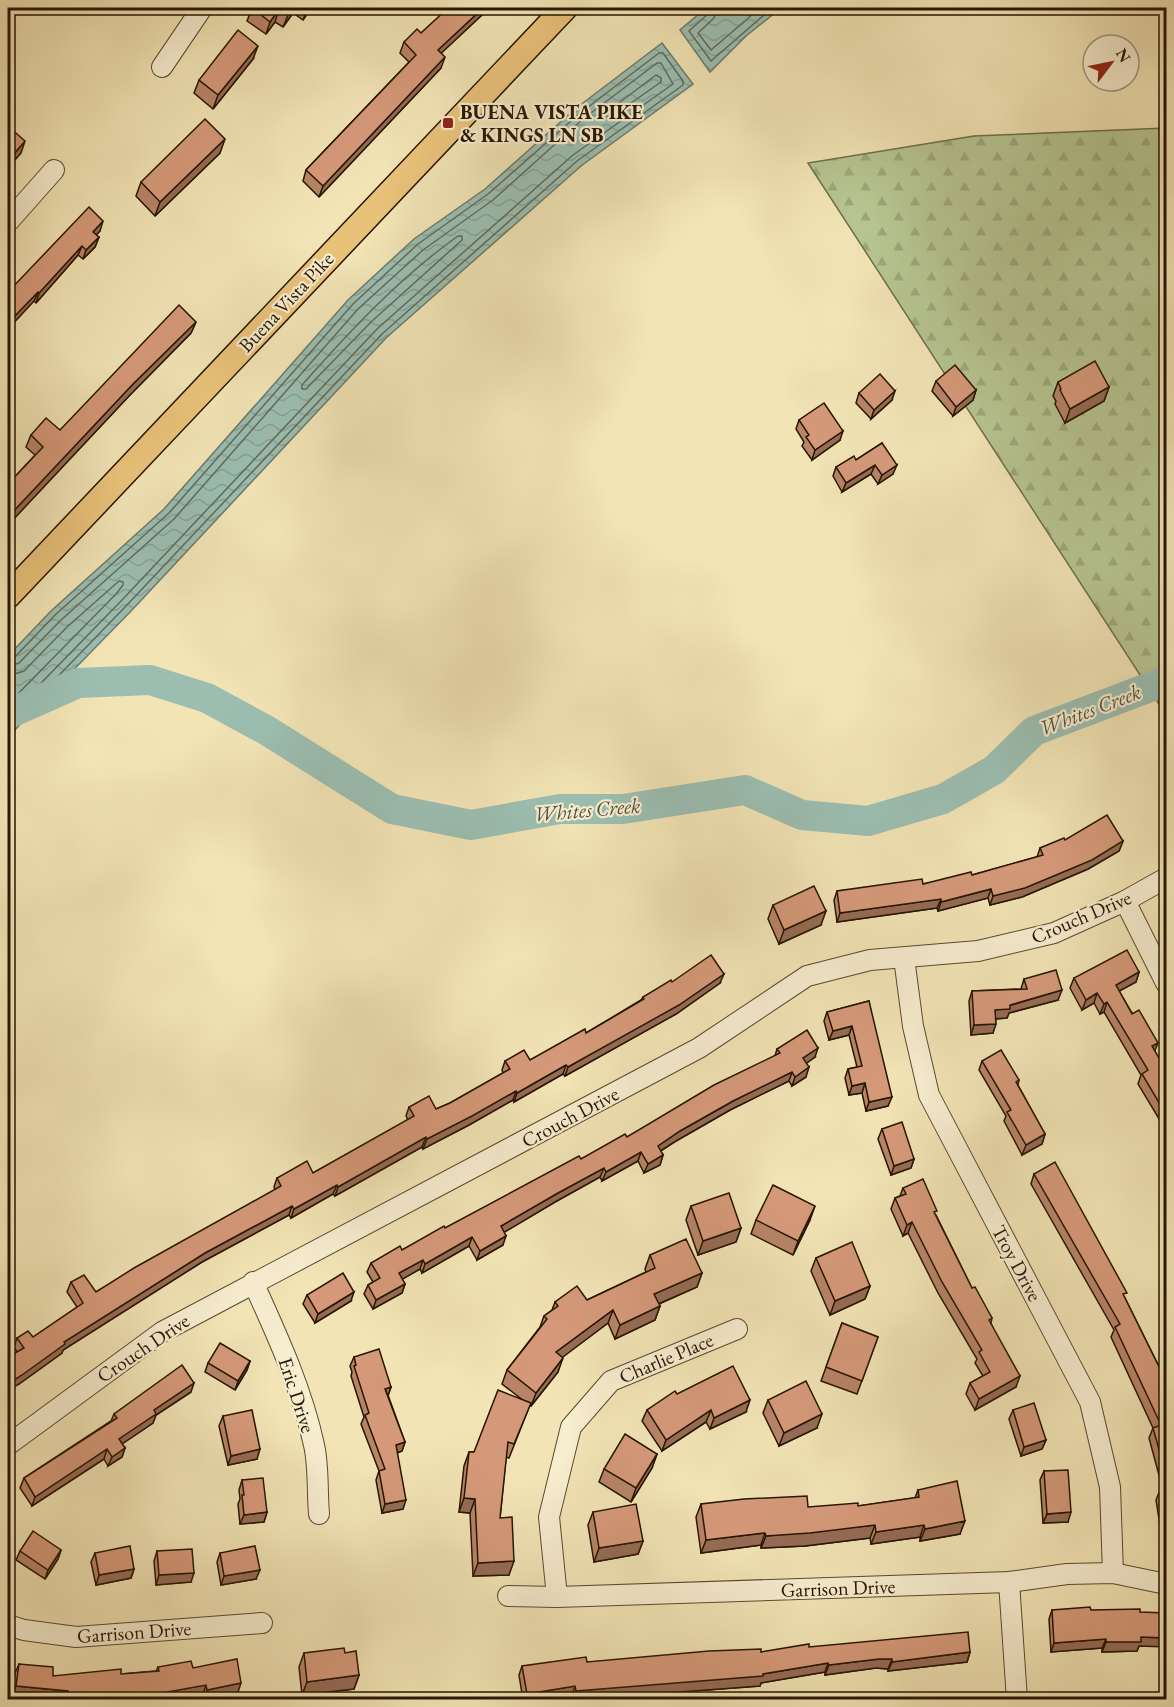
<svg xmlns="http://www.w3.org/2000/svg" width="1174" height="1707" font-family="'EB Garamond',serif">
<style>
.forest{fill:url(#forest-firs);stroke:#6e6d4a;stroke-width:1.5}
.water{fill:url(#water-waves);stroke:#6c7a6b;stroke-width:1.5}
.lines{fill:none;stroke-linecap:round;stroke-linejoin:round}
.shore{stroke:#606a5a;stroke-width:1.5}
.river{stroke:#9bbeb1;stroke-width:30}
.minor-casing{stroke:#59492f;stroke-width:22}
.major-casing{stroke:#261502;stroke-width:27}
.minor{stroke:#f7edcf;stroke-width:20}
.major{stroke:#e9c27a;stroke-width:24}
.wall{fill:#b78468;stroke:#261502;stroke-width:1.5}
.shaded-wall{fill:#956b55;stroke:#261502;stroke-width:1.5}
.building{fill:#d59979;stroke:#261502;stroke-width:1.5}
.poi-dot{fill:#8f2418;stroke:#f7edcf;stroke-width:2}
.labels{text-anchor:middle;stroke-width:4.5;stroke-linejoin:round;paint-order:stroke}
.poi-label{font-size:20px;font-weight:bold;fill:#261502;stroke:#f7edcf;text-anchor:start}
.street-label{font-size:20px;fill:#261502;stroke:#f7edcf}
.water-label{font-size:21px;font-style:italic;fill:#4f503f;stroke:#f7edcf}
</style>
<defs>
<pattern id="forest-firs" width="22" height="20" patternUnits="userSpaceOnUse" patternTransform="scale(1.5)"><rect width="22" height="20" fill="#b6c591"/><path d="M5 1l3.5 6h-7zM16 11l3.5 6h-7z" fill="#9ca87b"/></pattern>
<pattern id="water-waves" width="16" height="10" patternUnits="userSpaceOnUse" patternTransform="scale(1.5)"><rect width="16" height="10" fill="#9bbeb1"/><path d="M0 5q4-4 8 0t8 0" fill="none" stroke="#85a297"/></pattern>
</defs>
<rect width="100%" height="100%" fill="#f2e4b5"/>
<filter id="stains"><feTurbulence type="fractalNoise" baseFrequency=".00333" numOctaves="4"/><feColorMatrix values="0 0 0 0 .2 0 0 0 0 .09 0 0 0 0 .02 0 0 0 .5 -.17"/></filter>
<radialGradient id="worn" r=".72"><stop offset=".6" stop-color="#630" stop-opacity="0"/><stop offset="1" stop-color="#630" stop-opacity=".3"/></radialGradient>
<polygon class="forest" points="1166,128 1166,715 808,163 974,136"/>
<g class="water">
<polygon points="706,8 781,8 746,36 710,72 680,30"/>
<polygon points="662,43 693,84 581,166 386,338 132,610 8,737 8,656 51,611 164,509 348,300 414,239 485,189 575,109"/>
</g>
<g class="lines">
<g class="shore">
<polyline points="709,8 708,14 689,31 711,61 772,8"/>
<polyline points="717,8 714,18 698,33 711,50 760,8"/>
<polygon points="656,75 661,78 661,82 611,117 607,117 607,112"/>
<path d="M458,236H462V240L371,322L306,389H302V385C350,331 399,278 458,236Z"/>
<polyline points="8,660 14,658 55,615 169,513 353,304 418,244 488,194 579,114 659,53 663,53 683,81 683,85 577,161 382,334 127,605 8,728"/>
<polyline points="8,667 19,663 61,620 174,519 358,309 423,250 493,200 583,119 657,63 661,63 673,84 573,155 377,329 122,600 8,717"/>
<polyline points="8,676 24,671 67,627 119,581 123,582 123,585 116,594 8,704"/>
</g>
<polyline class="river" points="8,714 78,683 150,680 207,698 266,730 392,809 471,825 560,809 623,809 745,790 802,815 868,821 943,799 994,770 1034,731 1166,681"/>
<g class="minor-casing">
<g id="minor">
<polyline points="162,67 202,8"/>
<polyline points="8,222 54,170"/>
<polyline points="1125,901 1166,983"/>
<polyline points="904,958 913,1026 929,1095 1090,1402 1110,1487 1113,1573"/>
<path d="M253,1282C277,1335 302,1389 314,1445C319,1467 317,1492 319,1514"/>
<polyline points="8,1445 162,1332 699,1048 807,976 870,960 978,951 1054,933 1125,901 1166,878"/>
<polyline points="1009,1582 1017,1700"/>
<polyline points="508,1596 557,1597 1009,1582 1067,1574 1113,1573 1166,1584"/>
<polyline points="557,1597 549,1517 571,1427 611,1381 737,1329"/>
<polyline points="8,1625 24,1630 76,1637 262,1623"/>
</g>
</g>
<g class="major-casing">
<polyline id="major" points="8,596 565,8"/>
</g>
<use href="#minor" class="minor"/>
<use href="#major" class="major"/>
</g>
<g class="wall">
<polygon points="132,8 142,8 138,13"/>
<polygon points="252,8 311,8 303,20 293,13 283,27 275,22 266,34 247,21"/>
<polygon points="434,8 486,8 484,13 441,53 441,68 319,197 303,181 306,170 409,62 400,53 404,42 421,33 441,15"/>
<polygon points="253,59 213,109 194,93 199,80"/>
<polygon points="220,153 155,216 136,196 141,182"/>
<polygon points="100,231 96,235 99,237 95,247 83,259 78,255 36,303 34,301 8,292"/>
<polygon points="196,322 191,333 129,396 8,525 8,482 9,483 35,455 26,447 31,435 60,430"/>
<polygon points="936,381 976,390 973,400 953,416 932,391"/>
<polygon points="1058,382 1109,387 1104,401 1065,423 1055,404 1056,401 1053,396"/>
<polygon points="859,393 892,400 871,419 856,403"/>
<polygon points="799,420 840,440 812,460 802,446 804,442 796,429"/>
<polygon points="882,443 893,474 878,484 871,474 842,492 833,476 836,467 856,460"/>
<polygon points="1065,840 1123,841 1119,851 1088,869 1022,897 990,905 988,898 938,911 937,908 837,922 834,900 837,891 923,884 972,875 1037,857 1040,848"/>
<polygon points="773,905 821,925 779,944 768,919"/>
<polygon points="1139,972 1136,982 1119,991 1167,1072 1167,1132 1138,1084 1141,1075 1104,1012 1100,1014 1094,1003 1082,1010 1070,988 1074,978"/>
<polygon points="1024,979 1058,1000 1009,1013 1007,1018 996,1019 993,1033 971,1035 969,1001 972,991 1021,989"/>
<polygon points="672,982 720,983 676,1014 565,1076 563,1074 514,1102 513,1100 469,1125 423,1149 422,1147 335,1196 333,1194 291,1218 289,1215 202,1262 63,1350 62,1353 19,1384 17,1352 14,1347 17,1338 33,1337 77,1307 67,1292 71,1282 96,1292 275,1190 274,1187 277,1178 313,1173 408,1120 406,1116 409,1107 436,1109 450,1103 503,1073 502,1070 505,1061 530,1060 586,1033 641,1000 643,997"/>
<polygon points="869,1001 888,1106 866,1111 862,1093 849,1095 845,1078 848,1069 857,1067 849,1035 829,1040 824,1021 827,1012"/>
<polygon points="777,1049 815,1057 806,1063 806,1077 792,1086 789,1081 730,1110 676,1141 661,1151 663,1155 660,1165 644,1173 638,1161 602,1181 600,1177 555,1202 504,1232 503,1245 477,1260 469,1246 422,1273 420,1269 402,1279 405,1284 402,1293 373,1309 364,1294 368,1285 373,1282 367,1272 371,1263 402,1250 581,1159 627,1137 775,1056"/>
<polygon points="982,1061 1019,1080 1018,1085 1045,1134 1042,1144 1022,1155 1004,1121 1006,1116 979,1070"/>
<polygon points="882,1129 914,1159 911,1168 891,1175 878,1139"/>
<polygon points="1034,1174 1125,1298 1167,1383 1167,1538 1162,1538 1156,1500 1160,1490 1163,1490 1149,1438 1153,1428 1111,1337 1114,1330 1031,1184"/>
<polygon points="903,1188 936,1215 972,1288 992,1318 991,1323 1016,1387 975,1410 966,1394 970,1383 983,1376 975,1363 977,1359 938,1293 908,1233 903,1236 891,1209 895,1198 900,1196"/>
<polygon points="691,1206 741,1228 736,1242 698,1255 686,1220"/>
<polygon points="756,1220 810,1220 793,1255 751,1234"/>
<polygon points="650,1255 702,1273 697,1287 659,1304 660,1306 655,1320 615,1339 608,1323 562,1357 558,1372 531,1406 530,1405 509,1458 506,1457 500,1518 509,1575 473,1576 470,1513 459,1512 464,1466 469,1452 474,1452 524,1401 502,1384 507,1370 540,1327 544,1316 552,1310 555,1302 587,1300 646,1272 645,1269"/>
<polygon points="816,1258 870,1286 865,1299 830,1315 811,1271"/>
<polygon points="307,1295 351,1301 315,1323 303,1304"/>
<polygon points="842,1323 878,1337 857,1394 821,1381"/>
<polygon points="354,1357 391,1387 388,1395 405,1442 402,1451 397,1453 403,1509 382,1513 376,1480 379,1471 361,1424 364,1417 351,1376 352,1372 350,1366"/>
<polygon points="250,1361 247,1370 235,1390 205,1372 208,1363"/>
<polygon points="191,1392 156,1415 153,1423 122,1444 125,1448 122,1457 108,1466 104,1459 32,1506 20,1488 24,1478 111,1421 114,1414"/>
<polygon points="677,1394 746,1412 710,1429 706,1422 662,1451 642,1421 647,1410"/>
<polygon points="768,1400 817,1428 779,1446 763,1413"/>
<polygon points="1013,1410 1046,1440 1042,1449 1021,1456 1009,1419"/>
<polygon points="223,1416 257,1459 228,1465 219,1426"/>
<polygon points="657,1454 652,1468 631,1502 599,1482 604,1469"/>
<polygon points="1044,1471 1068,1522 1043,1523 1040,1480"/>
<polygon points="242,1480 267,1512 264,1522 240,1524 238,1504 240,1499 239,1490"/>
<polygon points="918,1490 960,1534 920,1541 920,1537 871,1544 870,1538 805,1546 761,1548 761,1545 701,1553 696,1517 701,1504 808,1507 858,1506 915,1498"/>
<polygon points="593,1512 643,1541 638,1554 594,1562 588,1525"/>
<polygon points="61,1550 58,1559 45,1579 16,1560 20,1551"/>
<polygon points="157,1551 191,1582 156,1585 154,1561"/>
<polygon points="95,1553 134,1569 131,1578 96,1585 91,1562"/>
<polygon points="220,1553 256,1579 221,1585 217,1562"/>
<polygon points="1052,1610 1091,1610 1139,1646 1137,1651 1102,1652 1102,1648 1051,1652 1049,1619"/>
<polygon points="809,1647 970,1652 967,1662 888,1671 888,1669 876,1668 825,1675 825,1672 761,1683 760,1686 577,1700 572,1700 572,1695 547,1700 523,1700 519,1675 522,1666 761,1652"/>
<polygon points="304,1653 345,1653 359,1675 354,1689 302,1695 299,1667"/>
<polygon points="19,1664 53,1676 121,1674 156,1671 158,1667 193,1668 238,1692 204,1699 203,1694 173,1700 56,1700 12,1695 15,1673"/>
</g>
<g class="shaded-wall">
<polygon points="293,8 295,8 293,13 283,27 288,15"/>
<polygon points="308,8 311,8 303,20"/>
<polygon points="483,8 486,8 484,13 434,60 438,50"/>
<polygon points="279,9 275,22 266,34 270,22"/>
<polygon points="258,46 253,59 213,109 218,95"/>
<polygon points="445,57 441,68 319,197 323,186"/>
<polygon points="225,139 220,153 155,216 160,202"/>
<polygon points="25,141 21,153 8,168 8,161"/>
<polygon points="103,221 100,231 90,241 93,232"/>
<polygon points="99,237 95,247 83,259 86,250"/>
<polygon points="82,246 78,255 36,303 39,293"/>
<polygon points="38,292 34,301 8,329 8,323"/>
<polygon points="196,322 191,333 129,396 8,525 8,517 133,384"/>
<polygon points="1109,387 1104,401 1065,423 1070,409"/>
<polygon points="976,390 973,400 953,416 956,407"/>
<polygon points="895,391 892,400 871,419 874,410"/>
<polygon points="843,431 840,440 812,460 815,450"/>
<polygon points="875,465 871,474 842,492 846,483"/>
<polygon points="897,465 893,474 878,484 882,475"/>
<polygon points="1123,841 1119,851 1088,869 1022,897 990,905 993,896"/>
<polygon points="991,889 988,898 938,911 941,902"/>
<polygon points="941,899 937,908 837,922 840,913"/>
<polygon points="826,911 821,925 779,944 784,930"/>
<polygon points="1139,972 1136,982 1112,995 1116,985"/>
<polygon points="724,974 720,983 676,1014 565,1076 568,1067"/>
<polygon points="1062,990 1058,1000 1009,1013 1007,1018 992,1019 995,1010"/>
<polygon points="1097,993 1094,1003 1082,1010 1086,1000"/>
<polygon points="1107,1002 1104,1012 1100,1014 1104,1004"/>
<polygon points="996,1024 993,1033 971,1035 974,1025"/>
<polygon points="852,1026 849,1035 829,1040 833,1031"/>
<polygon points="1158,1043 1154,1053 1152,1046"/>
<polygon points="818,1048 815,1057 800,1068 803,1058"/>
<polygon points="566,1065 563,1074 514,1102 517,1093"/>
<polygon points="809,1067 806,1077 792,1086 795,1077"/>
<polygon points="792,1072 789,1081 730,1110 676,1141 654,1155 658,1146 680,1131 733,1101"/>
<polygon points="865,1083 862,1093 849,1095 852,1086"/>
<polygon points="516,1091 513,1100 469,1125 423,1149 427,1139"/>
<polygon points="892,1097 888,1106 866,1111 869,1102"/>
<polygon points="1045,1134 1042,1144 1022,1155 1026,1145"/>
<polygon points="426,1137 422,1147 335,1196 338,1187"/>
<polygon points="641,1152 638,1161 602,1181 606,1172"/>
<polygon points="663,1155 660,1165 644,1173 648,1164"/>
<polygon points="914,1159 911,1168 891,1175 894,1166"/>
<polygon points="604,1168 600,1177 555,1202 498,1236 501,1226 558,1193"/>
<polygon points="337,1185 333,1194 291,1218 294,1209"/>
<polygon points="292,1206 289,1215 202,1262 63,1350 62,1353 19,1384 8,1391 8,1384 64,1342 205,1253"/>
<polygon points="815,1206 810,1220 793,1255 798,1241"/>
<polygon points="912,1222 908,1233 903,1236 907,1225"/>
<polygon points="741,1228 736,1242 698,1255 703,1241"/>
<polygon points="506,1236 503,1245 477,1260 480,1251"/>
<polygon points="472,1237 469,1246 422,1273 425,1264"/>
<polygon points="423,1260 420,1269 396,1283 399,1273"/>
<polygon points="702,1273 697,1287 649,1308 654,1294"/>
<polygon points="405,1284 402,1293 373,1309 376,1300"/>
<polygon points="870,1286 865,1299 830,1315 835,1301"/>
<polygon points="354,1292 351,1301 315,1323 318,1314"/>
<polygon points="660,1306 655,1320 615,1339 620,1325"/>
<polygon points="613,1310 608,1323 551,1366 556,1352"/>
<polygon points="563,1358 558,1372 531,1406 536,1393"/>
<polygon points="250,1361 247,1370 235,1390 238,1381"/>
<polygon points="1020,1376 1016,1387 975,1410 979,1399"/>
<polygon points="194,1383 191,1392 156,1415 153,1423 116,1448 119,1439 154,1410"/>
<polygon points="391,1387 388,1396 385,1389"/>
<polygon points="750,1400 746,1412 710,1429 714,1418"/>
<polygon points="711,1410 706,1422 662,1451 666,1440"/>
<polygon points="822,1414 817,1428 779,1446 784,1433"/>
<polygon points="1046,1440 1042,1449 1021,1456 1024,1447"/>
<polygon points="405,1442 402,1451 392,1455 396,1445"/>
<polygon points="125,1448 122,1457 108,1466 112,1457"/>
<polygon points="107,1449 104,1459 32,1506 35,1497"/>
<polygon points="260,1449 257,1459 228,1465 231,1456"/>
<polygon points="657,1454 652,1468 631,1502 636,1488"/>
<polygon points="464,1498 475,1499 470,1513 459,1512"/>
<polygon points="406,1500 403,1509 382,1513 385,1504"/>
<polygon points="267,1512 264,1522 240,1524 244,1515"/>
<polygon points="1071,1512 1068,1522 1043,1523 1047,1514"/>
<polygon points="965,1521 960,1534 920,1541 925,1529"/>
<polygon points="875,1525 870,1538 805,1546 761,1548 766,1536"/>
<polygon points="924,1525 920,1537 871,1544 876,1532"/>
<polygon points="1166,1528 1167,1528 1167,1538 1162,1538"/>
<polygon points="765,1533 761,1545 701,1553 706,1540"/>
<polygon points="643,1541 638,1554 594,1562 599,1548"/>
<polygon points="61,1550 58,1559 45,1579 48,1570"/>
<polygon points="514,1561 509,1575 473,1576 478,1563"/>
<polygon points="134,1569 131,1578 96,1585 99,1575"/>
<polygon points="260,1570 256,1579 221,1585 224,1576"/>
<polygon points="194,1573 191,1582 156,1585 159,1575"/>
<polygon points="1141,1637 1167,1638 1167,1647 1139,1646 1137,1651 1102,1652 1106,1642"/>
<polygon points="1106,1639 1102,1648 1051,1652 1054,1643"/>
<polygon points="970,1652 967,1662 888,1671 892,1662"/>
<polygon points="879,1659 892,1659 888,1669 876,1668 825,1675 829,1665"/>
<polygon points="828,1663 825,1672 761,1683 760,1686 573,1700 576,1691 763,1674"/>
<polygon points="359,1675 354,1689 302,1695 307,1682"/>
<polygon points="241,1683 238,1692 204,1699 207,1690"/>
<polygon points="206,1685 203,1694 173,1700 112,1700"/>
<polygon points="16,1686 68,1691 65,1700 12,1695"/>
<polygon points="575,1686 572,1695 547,1700 525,1700 527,1694"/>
<polygon points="112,1695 110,1700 71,1700"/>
</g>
<g class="building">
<polygon points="252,8 293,8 288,15 279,9 270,22"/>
<polygon points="448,8 483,8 438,50 445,57 323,186 306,170 416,55 404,42 417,29 421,33"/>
<polygon points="238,30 258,46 218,95 199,80"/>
<polygon points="205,119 225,139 160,202 141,182"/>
<polygon points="8,126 25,141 8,161"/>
<polygon points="89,207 103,221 93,232 99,237 86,250 82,246 39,293 38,292 8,323 8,292"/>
<polygon points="179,305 196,322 133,384 8,517 8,482 9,483 43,447 31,435 46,418 60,430"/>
<polygon points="1095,361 1109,387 1070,409 1060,390 1061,389 1058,382"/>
<polygon points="955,365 976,390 956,407 936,381"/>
<polygon points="880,374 895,391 874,410 859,393"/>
<polygon points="824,403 843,431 815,450 806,437 809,435 799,420"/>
<polygon points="882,443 897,465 882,475 875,465 846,483 836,467 854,456 856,460"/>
<polygon points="1107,815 1123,841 1092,860 1025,888 993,896 991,889 941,902 941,899 840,913 837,891 922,879 923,884 971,872 972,875 1043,855 1040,848 1064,838 1065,840"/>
<polygon points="814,886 826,911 784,930 773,905"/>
<polygon points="1127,950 1139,972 1116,985 1132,1014 1139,1010 1158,1043 1152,1046 1167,1072 1167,1116 1142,1074 1148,1070 1107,1002 1104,1004 1097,993 1086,1000 1074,978"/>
<polygon points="711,955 724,974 679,1005 568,1067 566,1065 517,1093 516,1091 472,1116 427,1139 426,1137 338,1187 337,1185 294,1209 292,1206 205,1253 64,1342 65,1344 22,1375 8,1384 8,1357 24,1348 17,1338 28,1331 33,1337 83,1303 71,1282 84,1275 96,1292 134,1268 281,1186 277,1178 307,1161 313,1173 414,1116 409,1107 429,1096 436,1109 450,1103 510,1069 505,1061 524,1050 530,1060 585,1029 586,1033 644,999 643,997 671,980 672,982"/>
<polygon points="1056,970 1062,990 1010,1005 1010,1009 995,1010 996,1024 974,1025 972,991 1027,989 1024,979"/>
<polygon points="869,1001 892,1097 869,1102 865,1083 852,1086 848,1069 862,1066 852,1026 833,1031 827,1012"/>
<polygon points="807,1030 818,1048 803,1058 809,1067 795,1077 792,1072 733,1101 680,1131 658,1146 663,1155 648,1164 641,1152 606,1172 604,1168 558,1193 501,1226 506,1236 480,1251 472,1237 425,1264 423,1260 399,1273 405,1284 376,1300 368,1285 380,1278 371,1263 400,1246 402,1250 444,1226 445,1228 579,1156 581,1159 625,1134 627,1137 714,1085 780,1053 777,1049"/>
<polygon points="1001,1050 1019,1080 1016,1082 1045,1134 1026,1145 1007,1112 1011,1110 982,1061"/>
<polygon points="902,1122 914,1159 894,1166 882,1129"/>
<polygon points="1055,1162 1127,1293 1123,1294 1167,1383 1167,1478 1153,1428 1161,1425 1115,1327 1120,1324 1034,1174"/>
<polygon points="923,1179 937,1211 934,1212 972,1288 975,1287 992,1318 989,1320 1020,1376 979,1399 970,1383 990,1372 979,1352 982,1350 942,1282 912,1222 907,1225 895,1198 906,1194 903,1188"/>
<polygon points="773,1185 815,1206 798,1241 756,1220"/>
<polygon points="729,1193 741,1228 703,1241 691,1206"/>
<polygon points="686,1239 702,1273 654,1294 660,1306 620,1325 613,1310 556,1352 563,1358 536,1393 507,1370 547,1319 544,1316 558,1306 555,1302 577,1286 587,1300 655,1268 650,1255"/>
<polygon points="852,1242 870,1286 835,1301 816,1258"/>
<polygon points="343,1273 354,1292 318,1314 307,1295"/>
<polygon points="842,1323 878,1337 862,1381 826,1367"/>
<polygon points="220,1343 250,1361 238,1381 208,1363"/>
<polygon points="379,1349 391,1387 385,1389 405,1442 396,1445 406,1500 385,1504 379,1471 385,1469 365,1415 369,1413 354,1366 356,1365 354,1357"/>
<polygon points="182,1365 194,1383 154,1410 156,1414 119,1439 125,1448 112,1457 107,1449 35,1497 24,1478 117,1418 114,1414"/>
<polygon points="733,1366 750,1400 714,1418 711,1410 666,1440 647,1410 675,1391 677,1394"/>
<polygon points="806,1381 822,1414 784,1433 768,1400"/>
<polygon points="498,1390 531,1403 514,1444 508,1442 500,1518 512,1517 514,1561 478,1563 475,1499 464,1498 469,1452 474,1452"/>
<polygon points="1034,1403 1046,1440 1024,1447 1013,1410"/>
<polygon points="252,1410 260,1449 231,1456 223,1416"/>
<polygon points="625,1434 657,1454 636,1488 604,1469"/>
<polygon points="1068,1470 1071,1512 1047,1514 1044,1471"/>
<polygon points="263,1478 267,1512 244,1515 242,1495 244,1495 242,1480"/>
<polygon points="957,1481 965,1521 925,1529 924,1525 876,1532 875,1525 810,1533 766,1536 765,1533 706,1540 701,1504 744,1499 807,1496 808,1507 858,1503 858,1506 919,1497 918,1490"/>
<polygon points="1167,1489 1167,1528 1166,1528 1160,1490"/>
<polygon points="636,1504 643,1541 599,1548 593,1512"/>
<polygon points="33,1531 61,1550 48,1570 20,1551"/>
<polygon points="130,1546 134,1569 99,1575 95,1553"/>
<polygon points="255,1546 260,1570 224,1576 220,1553"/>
<polygon points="192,1549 194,1573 159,1575 157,1551"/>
<polygon points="1090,1607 1091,1610 1140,1609 1140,1612 1167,1613 1167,1638 1141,1637 1141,1642 1106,1642 1106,1639 1054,1643 1052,1610"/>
<polygon points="968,1632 970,1652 892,1662 892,1659 879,1659 829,1665 828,1663 763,1674 763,1676 576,1691 575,1686 527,1694 522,1666 586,1657 587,1662 709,1651 761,1649 761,1652 809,1644 809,1647"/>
<polygon points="344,1648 345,1653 356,1651 359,1675 307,1682 304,1653"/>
<polygon points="237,1659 241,1683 207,1690 206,1685 145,1696 112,1699 112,1695 69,1700 68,1691 16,1686 19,1664 53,1667 53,1676 121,1669 121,1674 159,1671 158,1667 191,1661 193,1668"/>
</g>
<rect class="poi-dot" x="442" y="117" width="12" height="12" rx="3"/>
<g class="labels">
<g class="poi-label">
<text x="460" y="119">BUENA VISTA PIKE<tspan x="460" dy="23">&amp; KINGS LN SB</tspan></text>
</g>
<g class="street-label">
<text transform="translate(286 302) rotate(-47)" y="7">Buena Vista Pike</text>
<text transform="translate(1081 917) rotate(-23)" y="7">Crouch Drive</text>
<text transform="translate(570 1117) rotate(-28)" y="7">Crouch Drive</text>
<text transform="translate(1017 1263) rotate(62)" y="7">Troy Drive</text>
<text transform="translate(143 1348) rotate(-34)" y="7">Crouch Drive</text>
<text transform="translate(666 1358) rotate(-23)" y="7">Charlie Place</text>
<text transform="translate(297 1395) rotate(72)" y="7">Eric Drive</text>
<text transform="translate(838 1588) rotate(-2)" y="7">Garrison Drive</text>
<text transform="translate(134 1632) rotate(-4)" y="7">Garrison Drive</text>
</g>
<g class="water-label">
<text transform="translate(1090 710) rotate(-21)" y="7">Whites Creek</text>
<text transform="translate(587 810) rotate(-5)" y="7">Whites Creek</text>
</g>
</g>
<rect width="1174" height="1707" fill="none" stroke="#f2e4b5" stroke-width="30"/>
<rect x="9" y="9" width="1156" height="1689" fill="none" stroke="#261502" stroke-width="3"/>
<rect x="15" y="15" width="1144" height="1677" fill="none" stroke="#261502" stroke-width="1.5"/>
<g transform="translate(1111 63) rotate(58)"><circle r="28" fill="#f7edcf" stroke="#a3977d" stroke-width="1.5"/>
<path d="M0-4.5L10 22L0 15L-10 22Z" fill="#8f2418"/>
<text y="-9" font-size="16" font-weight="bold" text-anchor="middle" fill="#261502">N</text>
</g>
<rect width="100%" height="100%" filter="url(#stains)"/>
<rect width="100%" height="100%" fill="url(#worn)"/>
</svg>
